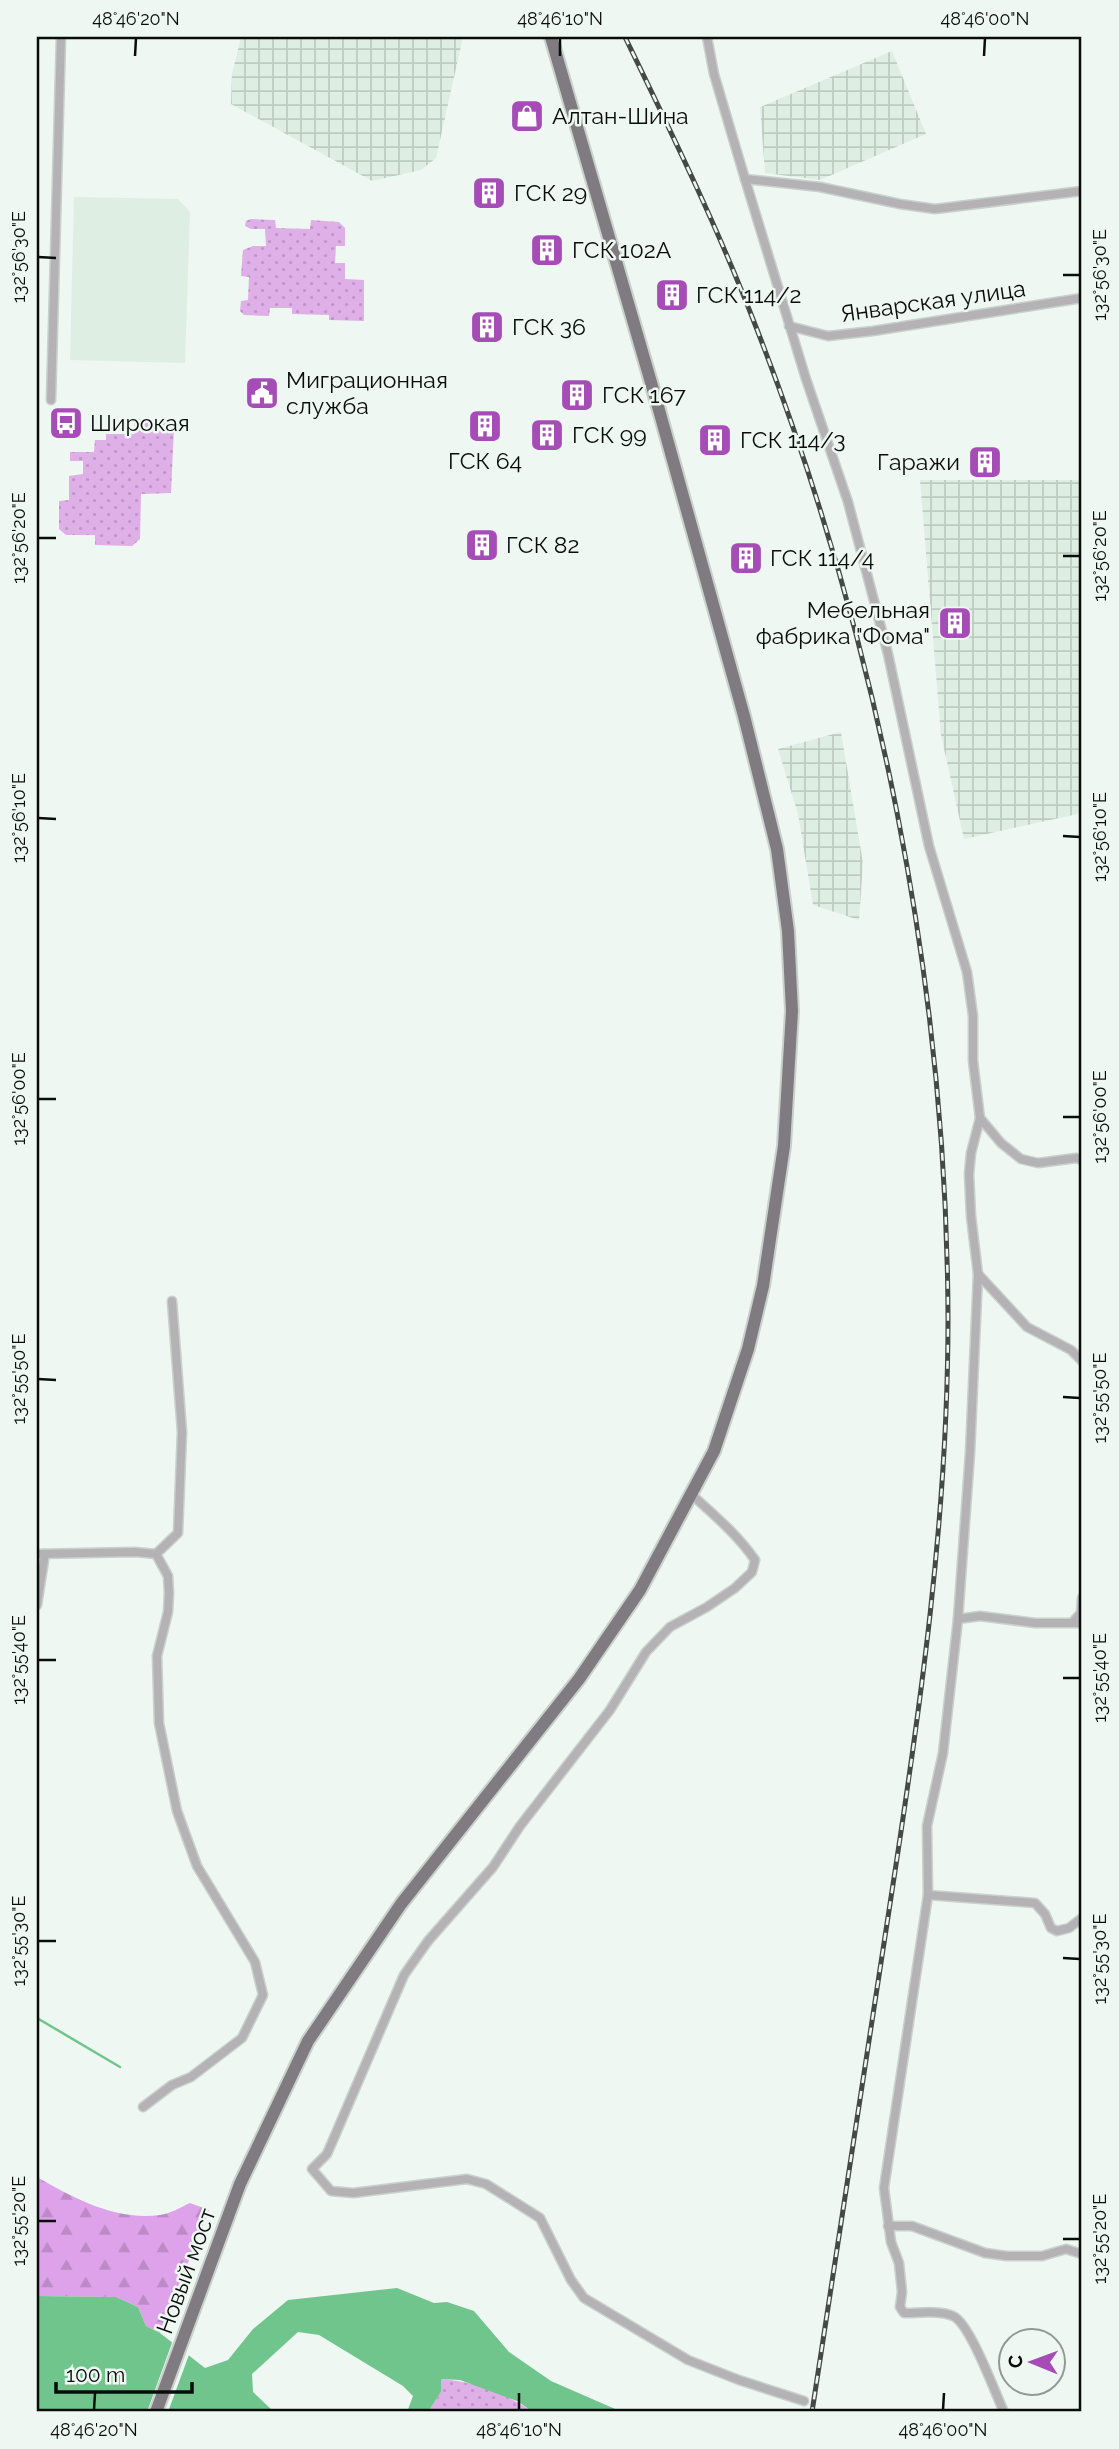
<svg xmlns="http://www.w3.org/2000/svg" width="1119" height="2449" font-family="Raleway,sans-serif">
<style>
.built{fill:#dfeee3}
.industrial{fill:url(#industrial-grid)}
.grass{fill:url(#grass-dots)}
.forest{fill:url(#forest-firs)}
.water{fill:#70c58d}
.pier{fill:#eef7f1}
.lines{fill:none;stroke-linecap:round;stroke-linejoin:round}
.stream{stroke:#70c58d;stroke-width:2.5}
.street-casing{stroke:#c9d1cc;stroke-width:11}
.primary-casing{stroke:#c9d1cc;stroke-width:16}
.street{stroke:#b5b2b6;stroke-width:8}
.primary{stroke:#807b81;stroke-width:12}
.rail-casing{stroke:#454946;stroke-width:5}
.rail{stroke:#eef7f1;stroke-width:2.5;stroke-dasharray:8;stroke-linecap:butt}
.ticks{fill:none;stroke:#090c0a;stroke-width:2.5}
.labels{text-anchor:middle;stroke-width:5;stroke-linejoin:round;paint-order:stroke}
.poi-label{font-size:23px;fill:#090c0a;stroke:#eef7f1;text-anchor:start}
.street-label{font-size:23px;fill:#090c0a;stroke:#eef7f1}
.neatline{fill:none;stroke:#090c0a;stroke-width:2.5}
.ticks-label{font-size:18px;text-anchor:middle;fill:#090c0a}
</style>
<defs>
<pattern id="industrial-grid" width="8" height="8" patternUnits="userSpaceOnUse" patternTransform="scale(1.75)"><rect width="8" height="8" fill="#dfeee3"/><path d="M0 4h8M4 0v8" fill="none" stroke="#becbc1"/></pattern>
<pattern id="grass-dots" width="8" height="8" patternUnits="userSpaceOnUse" patternTransform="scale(1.75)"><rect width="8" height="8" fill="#dfafe8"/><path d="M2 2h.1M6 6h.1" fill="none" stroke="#be95c6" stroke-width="1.8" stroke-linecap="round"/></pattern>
<pattern id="forest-firs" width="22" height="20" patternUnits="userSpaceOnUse" patternTransform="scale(1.75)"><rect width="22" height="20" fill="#dda2e9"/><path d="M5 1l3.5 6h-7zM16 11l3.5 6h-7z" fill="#bc8ac6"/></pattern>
</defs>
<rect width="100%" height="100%" fill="#eef7f1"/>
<polygon class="built" points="74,197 178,199 190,212 185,363 70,360"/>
<g class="industrial">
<polygon points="241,37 463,37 436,158 421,170 372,181 231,104 232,74"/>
<polygon points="892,51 926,134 820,180 765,173 760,107"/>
<polygon points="920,480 1082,480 1082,813 964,839 941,735"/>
<polygon points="841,732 863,863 859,920 813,905 798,814 778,749"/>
</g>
<g class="grass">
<polygon points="251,219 275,220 276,228 310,229 311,220 339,222 345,228 345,246 336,246 335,263 345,263 345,279 364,280 364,321 329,320 329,315 292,314 292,308 270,308 269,316 244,315 240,311 241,301 248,300 249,277 241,276 243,250 253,246 266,246 265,229 251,229 245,226 246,221"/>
<polygon points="134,419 164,419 174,426 171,493 141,494 140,539 132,546 95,545 95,535 66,535 59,529 59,501 69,500 69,476 83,474 83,461 70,461 70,452 94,452 95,440 106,440 106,434 134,434"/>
<path d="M441,2379C473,2381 507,2394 533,2412H428L441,2392Z"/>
</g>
<path class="forest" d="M37,2177C73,2198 116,2221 160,2215C170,2214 181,2207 190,2203L209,2210L160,2333L146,2326L138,2307L116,2297L37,2296Z"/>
<polygon class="water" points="397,2288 434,2303 447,2302 474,2311 509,2352 551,2381 622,2412 533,2412 517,2401 460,2380 441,2379 441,2392 428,2412 407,2412 413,2396 403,2386 319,2335 298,2332 252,2374 253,2392 274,2412 37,2412 37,2296 116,2297 138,2307 146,2326 160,2333 205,2368 228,2360 253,2329 288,2300"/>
<polygon class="pier" points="173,2340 190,2352 168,2412 147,2412"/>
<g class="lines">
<polyline class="stream" points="37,2018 120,2067"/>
<g class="street-casing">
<g id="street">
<polyline points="707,37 714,74 745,179 806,379 848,502 888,654 929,846 967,972 973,1016 973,1061 980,1118 1001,1143 1021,1159 1038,1163 1076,1158 1082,1160"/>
<polyline points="745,179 820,187 900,204 935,209 1082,191"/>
<polyline points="789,326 828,336 873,331 1082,298"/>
<polyline points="51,400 61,37"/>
<path d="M980,1118L971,1153L969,1174L971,1216L978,1274L970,1453L958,1619L943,1753L927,1826L928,1895L884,2188L891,2242L899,2263L902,2292L900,2307L904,2313C919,2313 940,2310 953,2316C970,2323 995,2393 1004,2412"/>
<polyline points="978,1274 1027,1327 1071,1350 1082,1361"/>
<path d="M691,1494C714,1515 737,1534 755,1560L752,1572L735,1588L707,1607L670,1627L646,1652L610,1710L520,1826L493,1867L428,1941L404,1975L327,2154L312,2169L331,2191L353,2193L467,2179L486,2184L540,2218L571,2280L584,2298L688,2360L739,2380L804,2401"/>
<polyline points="37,1554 135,1552 156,1554 168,1576 169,1593 168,1612 157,1656 159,1723 177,1811 197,1866 255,1962 263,1995 242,2038 191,2077 172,2085 143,2107"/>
<polyline points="156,1554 178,1533 182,1432 172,1301"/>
<polyline points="37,1605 45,1554"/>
<polyline points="958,1619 980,1616 1035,1623 1082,1623"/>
<polyline points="1073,1622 1081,1613 1082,1598"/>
<polyline points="928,1895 1035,1903 1045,1914 1051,1928 1057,1931 1069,1928 1082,1918"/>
<polyline points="888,2226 912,2226 985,2253 1007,2256 1042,2256 1066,2249 1082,2254"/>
</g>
</g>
<g class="primary-casing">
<polyline id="primary" points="156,2412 240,2184 308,2041 401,1904 579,1679 640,1590 714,1451 748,1349 763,1286 784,1146 792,1011 788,931 777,849 744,716 659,410 551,37"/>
</g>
<use href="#street" class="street"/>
<use href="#primary" class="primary"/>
<g class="rail-casing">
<path id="rail" d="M625,37C671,132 718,228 756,327C878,640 947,983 948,1319C948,1516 920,1710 890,1904C864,2073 838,2243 812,2412"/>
</g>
<use href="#rail" class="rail"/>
</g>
<path class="ticks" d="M135,56L136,38M560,56V38M984,56L985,38M38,257L56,258M1063,275H1080M38,538H56M1063,556H1080M38,818L56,819M1063,836L1080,837M38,1099H56M1063,1117H1080M38,1379L56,1380M1063,1397L1080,1398M38,1660H56M1063,1678H1080M38,1941H56M1063,1958L1080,1959M38,2221H56M1063,2239H1080M94,2410L95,2393M519,2410V2393M943,2410L944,2393"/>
<defs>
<g id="shop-square" transform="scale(1.75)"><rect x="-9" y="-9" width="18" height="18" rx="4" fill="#a64cb7" stroke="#eef7f1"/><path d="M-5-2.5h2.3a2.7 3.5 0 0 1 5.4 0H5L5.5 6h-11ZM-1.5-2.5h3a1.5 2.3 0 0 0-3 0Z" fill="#fff"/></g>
<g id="building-square" transform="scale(1.75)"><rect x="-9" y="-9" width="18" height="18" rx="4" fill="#a64cb7" stroke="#eef7f1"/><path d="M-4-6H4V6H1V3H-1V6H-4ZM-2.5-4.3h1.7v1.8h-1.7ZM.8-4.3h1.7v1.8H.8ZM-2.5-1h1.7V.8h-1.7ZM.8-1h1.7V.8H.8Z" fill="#fff"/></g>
<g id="civic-square" transform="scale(1.75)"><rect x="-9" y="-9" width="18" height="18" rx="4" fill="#a64cb7" stroke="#eef7f1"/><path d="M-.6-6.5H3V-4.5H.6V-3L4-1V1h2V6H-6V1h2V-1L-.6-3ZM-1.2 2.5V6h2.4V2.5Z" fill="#fff"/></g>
<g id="bus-square" transform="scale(1.75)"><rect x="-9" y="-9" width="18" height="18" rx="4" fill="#a64cb7" stroke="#eef7f1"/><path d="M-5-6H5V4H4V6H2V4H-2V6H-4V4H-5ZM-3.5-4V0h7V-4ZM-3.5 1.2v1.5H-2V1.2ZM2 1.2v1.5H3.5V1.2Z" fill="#fff"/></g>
</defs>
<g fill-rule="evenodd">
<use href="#shop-square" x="527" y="116"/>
<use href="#building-square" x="489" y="193"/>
<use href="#building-square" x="547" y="250"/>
<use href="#building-square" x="672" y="295"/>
<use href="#building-square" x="487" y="327"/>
<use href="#civic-square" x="262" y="393"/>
<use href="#building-square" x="577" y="395"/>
<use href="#bus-square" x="66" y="423"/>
<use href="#building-square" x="485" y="426"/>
<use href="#building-square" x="547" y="435"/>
<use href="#building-square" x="715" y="440"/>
<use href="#building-square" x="985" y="462"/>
<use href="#building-square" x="482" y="545"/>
<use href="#building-square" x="746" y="558"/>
<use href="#building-square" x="955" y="623"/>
</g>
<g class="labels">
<g class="poi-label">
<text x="552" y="124">Алтан-Шина</text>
<text x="514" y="201">ГСК 29</text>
<text x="572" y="258">ГСК 102А</text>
<text x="696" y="303">ГСК 114/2</text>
<text x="512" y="335">ГСК 36</text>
<text x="286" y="388">Миграционная<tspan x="286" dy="26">служба</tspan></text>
<text x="602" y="403">ГСК 167</text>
<text x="90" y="431">Широкая</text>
<text x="572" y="443">ГСК 99</text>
<text x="740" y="448">ГСК 114/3</text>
<text x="485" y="469" text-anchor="middle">ГСК 64</text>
<text x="960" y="470" text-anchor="end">Гаражи</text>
<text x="506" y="553">ГСК 82</text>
<text x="770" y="566">ГСК 114/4</text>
<text x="930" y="618" text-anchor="end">Мебельная<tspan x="930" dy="26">фабрика "Фома"</tspan></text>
</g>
<g class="street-label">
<text transform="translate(933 301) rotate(-8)" y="8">Январская улица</text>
<text transform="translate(186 2271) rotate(-70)" y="8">Новый мост</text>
</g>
</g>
<rect width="1119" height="2449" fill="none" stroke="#eef7f1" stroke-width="77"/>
<g transform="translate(1032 2362) rotate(271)"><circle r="33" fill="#eef7f1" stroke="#929995" stroke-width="2"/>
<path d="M0-5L12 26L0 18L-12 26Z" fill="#a64cb7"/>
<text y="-10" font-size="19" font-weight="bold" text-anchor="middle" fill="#090c0a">С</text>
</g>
<path d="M56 2382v10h136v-10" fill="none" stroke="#090c0a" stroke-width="3.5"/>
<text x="66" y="2382" font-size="21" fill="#090c0a" stroke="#eef7f1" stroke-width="5" paint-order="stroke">100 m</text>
<rect x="38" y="38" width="1042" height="2372" class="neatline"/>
<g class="ticks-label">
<text x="136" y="25">48°46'20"N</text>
<text x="560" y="25">48°46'10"N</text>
<text x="985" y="25">48°46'00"N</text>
<text transform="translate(19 257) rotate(-90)" y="6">132°56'30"E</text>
<text transform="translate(1100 275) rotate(-90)" y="6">132°56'30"E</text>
<text transform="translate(19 538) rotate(-90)" y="6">132°56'20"E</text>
<text transform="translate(1100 556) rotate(-90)" y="6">132°56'20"E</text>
<text transform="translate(19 818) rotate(-90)" y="6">132°56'10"E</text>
<text transform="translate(1100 837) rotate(-90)" y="6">132°56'10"E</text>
<text transform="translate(19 1099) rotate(-90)" y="6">132°56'00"E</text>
<text transform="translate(1100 1117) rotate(-90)" y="6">132°56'00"E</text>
<text transform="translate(19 1379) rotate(-90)" y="6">132°55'50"E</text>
<text transform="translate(1100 1398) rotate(-90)" y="6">132°55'50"E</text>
<text transform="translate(19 1660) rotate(-90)" y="6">132°55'40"E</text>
<text transform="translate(1100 1678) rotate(-90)" y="6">132°55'40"E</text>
<text transform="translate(19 1941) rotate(-90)" y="6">132°55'30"E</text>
<text transform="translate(1100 1959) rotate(-90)" y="6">132°55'30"E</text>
<text transform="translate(19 2221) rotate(-90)" y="6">132°55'20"E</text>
<text transform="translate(1100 2239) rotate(-90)" y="6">132°55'20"E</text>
<text x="94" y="2436">48°46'20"N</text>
<text x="519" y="2436">48°46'10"N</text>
<text x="943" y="2436">48°46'00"N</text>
</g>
</svg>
